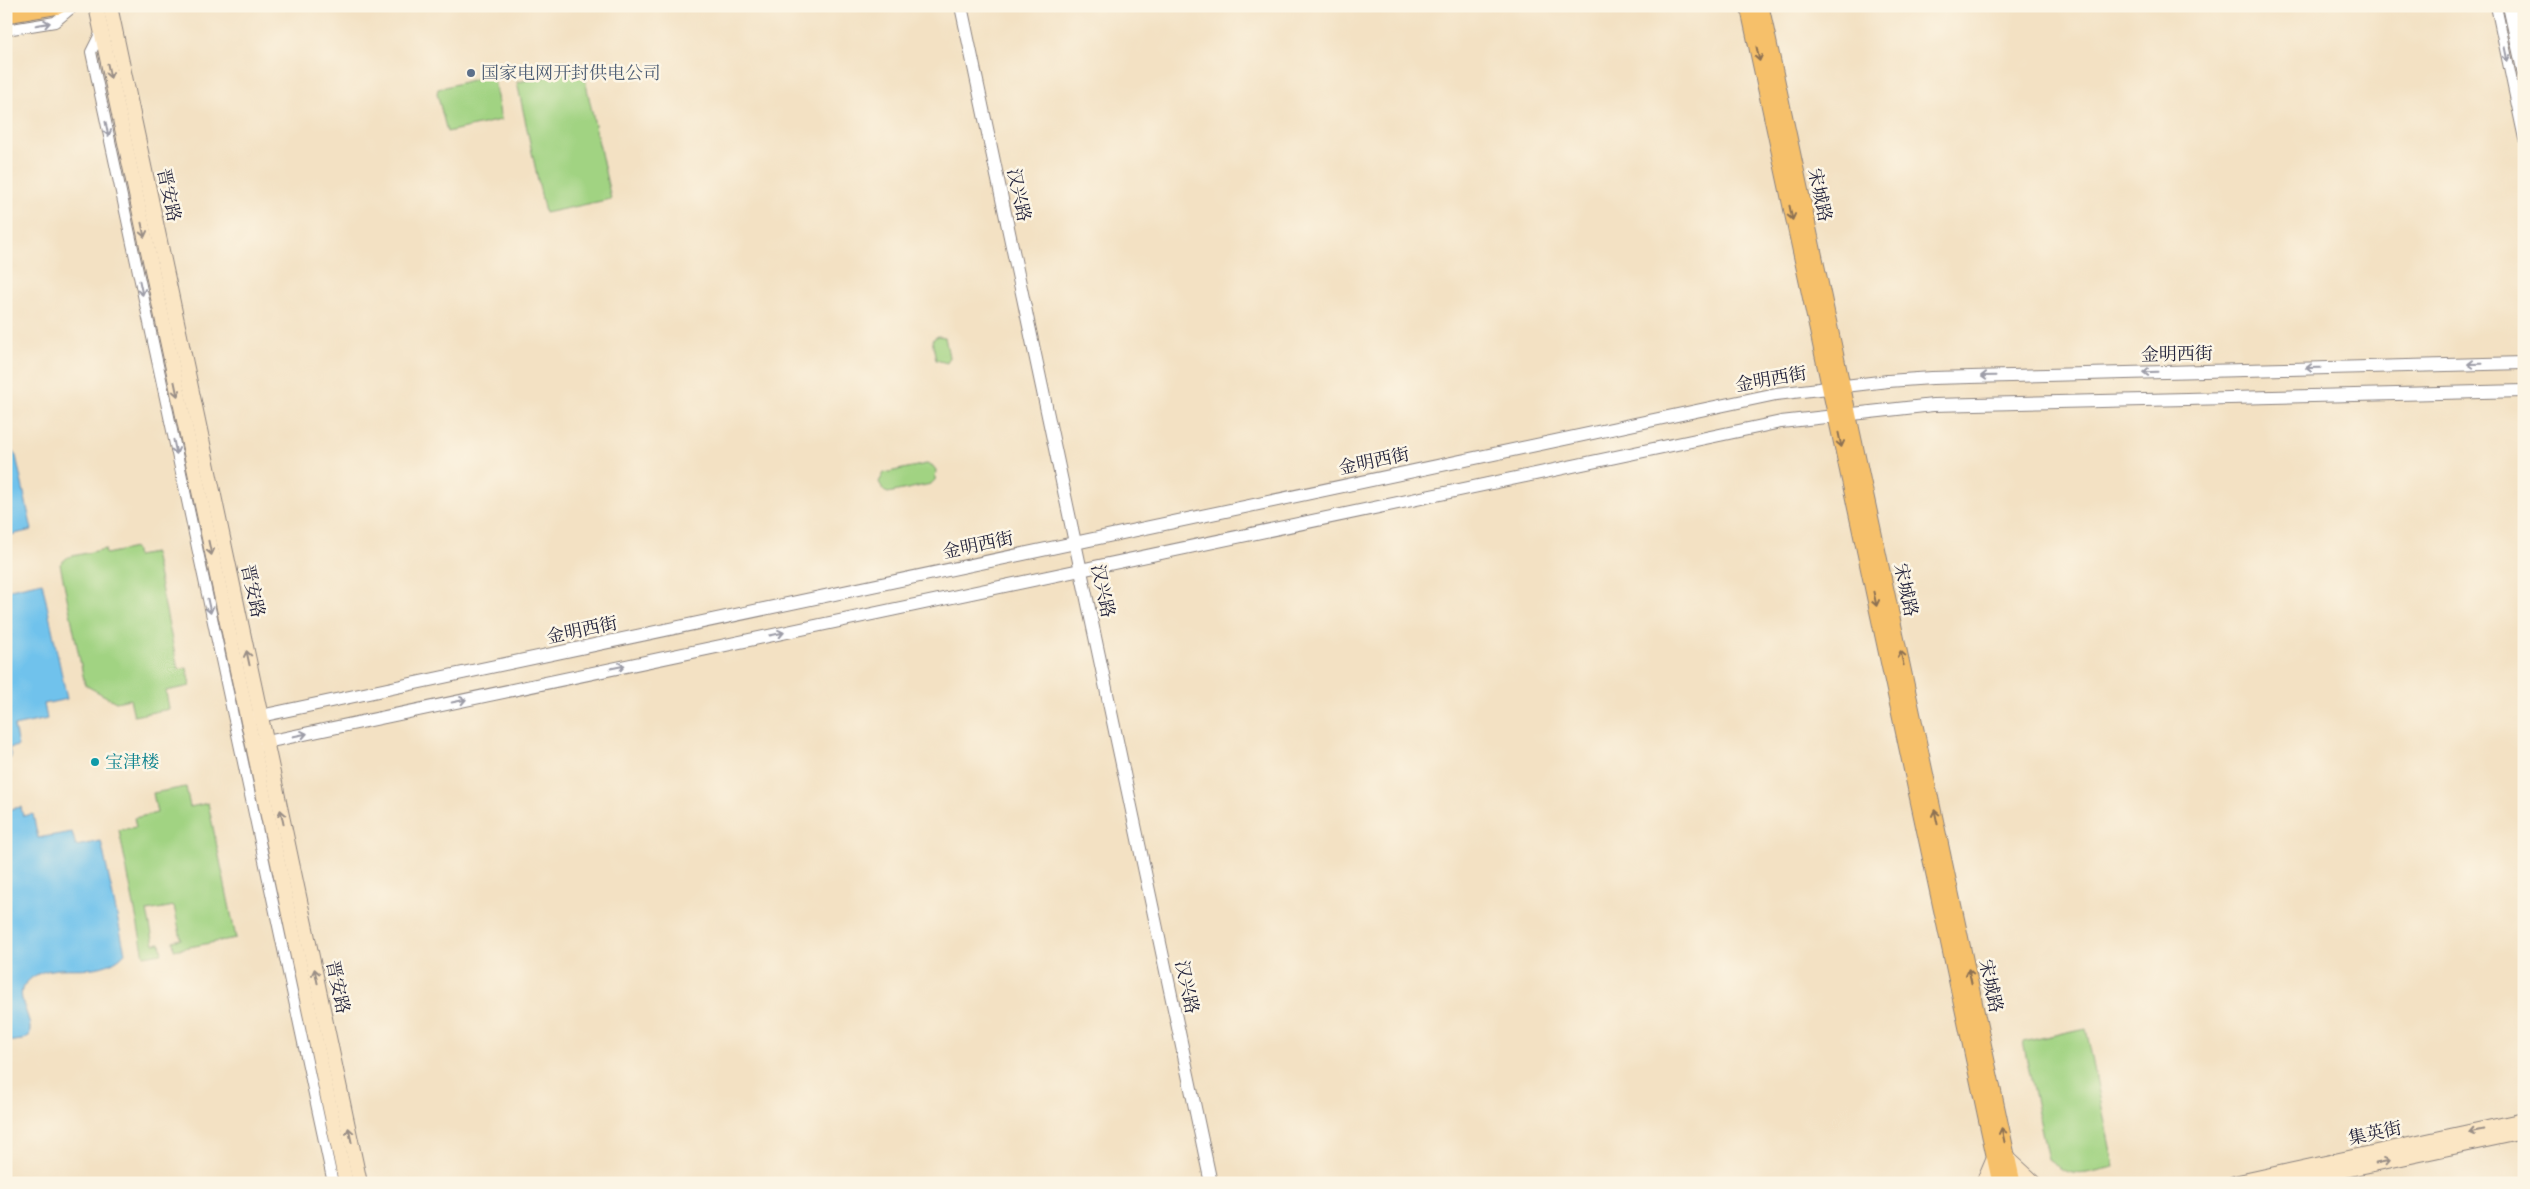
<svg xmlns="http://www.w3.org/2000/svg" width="2530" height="1189" font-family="'Sorts Mill Goudy','Noto Serif SC',serif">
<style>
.green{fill:#a1d382;stroke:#627a5e}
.water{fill:#70c2ec;stroke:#497294}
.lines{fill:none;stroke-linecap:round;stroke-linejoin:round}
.minor-casing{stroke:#8a827f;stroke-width:12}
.tertiary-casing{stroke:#8a827f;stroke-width:14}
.secondary-casing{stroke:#8a827f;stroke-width:16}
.primary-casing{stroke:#8a827f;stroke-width:17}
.minor{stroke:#fff;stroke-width:10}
.tertiary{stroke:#fff;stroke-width:12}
.secondary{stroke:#fbe6c4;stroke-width:14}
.primary{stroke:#f6c06b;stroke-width:15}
.oneway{stroke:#9c9ca7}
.oneway2{stroke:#8c7153}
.oneway3{stroke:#998e86}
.service-dot{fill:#5c6f8a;stroke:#fcf5e5;stroke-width:2}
.culture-dot{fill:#0f9aa8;stroke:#fcf5e5;stroke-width:2}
.labels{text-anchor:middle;stroke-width:5;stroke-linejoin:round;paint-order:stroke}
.service-label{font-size:18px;fill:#4e5e75;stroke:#fcf5e5;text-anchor:start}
.street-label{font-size:18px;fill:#22223b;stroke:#fcf5e5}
.culture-label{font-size:18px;fill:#0d838f;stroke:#fcf5e5;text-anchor:start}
</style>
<rect width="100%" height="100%" fill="#fcf5e5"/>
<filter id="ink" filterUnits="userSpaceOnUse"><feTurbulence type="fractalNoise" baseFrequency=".02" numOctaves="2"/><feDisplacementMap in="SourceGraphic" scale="10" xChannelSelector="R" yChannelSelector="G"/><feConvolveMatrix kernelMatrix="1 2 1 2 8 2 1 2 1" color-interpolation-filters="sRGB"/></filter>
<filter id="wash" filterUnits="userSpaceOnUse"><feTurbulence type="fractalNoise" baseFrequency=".0096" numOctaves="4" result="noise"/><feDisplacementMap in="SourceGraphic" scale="20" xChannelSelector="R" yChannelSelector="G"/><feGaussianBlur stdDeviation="1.12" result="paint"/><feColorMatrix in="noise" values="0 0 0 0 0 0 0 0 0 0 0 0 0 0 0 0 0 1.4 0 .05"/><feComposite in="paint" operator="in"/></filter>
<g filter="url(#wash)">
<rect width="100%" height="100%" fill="#f3e1c3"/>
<g class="green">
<polygon points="583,70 611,199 545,213 517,82"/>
<polygon points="490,75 494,79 501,120 447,132 437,93 438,89"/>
<polygon points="938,336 945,337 949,357 947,363 936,360 932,340"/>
<polygon points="926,464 932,465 936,470 935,480 931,484 888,493 884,491 879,482 884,473"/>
<polygon points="135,548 137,556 154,553 178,669 187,668 190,686 166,691 169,709 134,716 130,699 116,702 85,685 60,564 68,557 105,549 106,554"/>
<polygon points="186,787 190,807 208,803 236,938 174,950 173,941 181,939 174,906 147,911 154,944 160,943 162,953 144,956 119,830 136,827 134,818 157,813 153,793"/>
<path d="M2086,1028L2114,1167C2083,1173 2076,1181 2048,1160L2023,1042Z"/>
</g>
<g class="water">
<polygon points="6,444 16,456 32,530 6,536"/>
<polygon points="42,582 67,699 44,704 47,719 14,726 18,746 9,748 11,758 6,759 6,590"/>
<path d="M21,807L23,816L33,814L38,838L72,832L76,846L101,841L125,953C96,984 52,954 26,983C12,997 35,1017 29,1036L22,1040L6,1042V810Z"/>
</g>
</g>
<g filter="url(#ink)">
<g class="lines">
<g class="minor-casing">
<g id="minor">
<polyline points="2496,6 2524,139"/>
<polyline points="6,30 55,22 74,6"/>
<polyline points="101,32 91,52 333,1183"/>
</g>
</g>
<g class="tertiary-casing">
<g id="tertiary">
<polyline points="961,6 1211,1183"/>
<polyline points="2509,6 2524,74"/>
<polyline points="2521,6 2524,20"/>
<polyline points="251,718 1776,394 1888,381 1932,378 2524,363"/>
<polyline points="257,744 1781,422 1933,405 2524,391"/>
</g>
</g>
<g class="secondary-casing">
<g id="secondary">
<polyline points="96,6 346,1183"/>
<polyline points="110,6 360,1183"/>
<polyline points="2008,1158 2035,1183"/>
<polyline points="1983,1183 1994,1157"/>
<polyline points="2234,1183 2524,1120"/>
<polyline points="2284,1183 2524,1132"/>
</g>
</g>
<g class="primary-casing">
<g id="primary">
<polyline points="1748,6 2000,1183"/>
<polyline points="1761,6 2013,1183"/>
<polyline points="6,15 59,6"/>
</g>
</g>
<use href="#minor" class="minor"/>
<use href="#tertiary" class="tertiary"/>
<use href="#secondary" class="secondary"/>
<use href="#primary" class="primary"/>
</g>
<defs><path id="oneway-shaft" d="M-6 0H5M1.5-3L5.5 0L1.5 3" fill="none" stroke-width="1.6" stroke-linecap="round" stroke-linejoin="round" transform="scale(1.25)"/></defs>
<g class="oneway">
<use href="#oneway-shaft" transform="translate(43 24) rotate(-10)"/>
<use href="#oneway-shaft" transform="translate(2506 54) rotate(78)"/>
<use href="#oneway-shaft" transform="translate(107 129) rotate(78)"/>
<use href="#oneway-shaft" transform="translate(141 288) rotate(78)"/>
<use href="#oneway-shaft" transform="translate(2475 364) rotate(179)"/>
<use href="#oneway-shaft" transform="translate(2313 368) rotate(179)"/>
<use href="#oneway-shaft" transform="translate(2150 372) rotate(178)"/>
<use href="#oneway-shaft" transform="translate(1988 376) rotate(179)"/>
<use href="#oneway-shaft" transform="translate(175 447) rotate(78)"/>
<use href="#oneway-shaft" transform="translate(209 606) rotate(78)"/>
<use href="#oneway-shaft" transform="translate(777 634) rotate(-12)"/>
<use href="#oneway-shaft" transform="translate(618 667) rotate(-12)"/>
<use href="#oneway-shaft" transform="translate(459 701) rotate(-12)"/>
<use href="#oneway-shaft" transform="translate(300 735) rotate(-12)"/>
</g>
<g class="oneway2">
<use href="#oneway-shaft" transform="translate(1758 54) rotate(78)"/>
<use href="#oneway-shaft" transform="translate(1791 213) rotate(78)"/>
<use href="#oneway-shaft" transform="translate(1840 440) rotate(78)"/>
<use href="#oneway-shaft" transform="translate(1875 599) rotate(78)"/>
<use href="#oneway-shaft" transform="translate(1902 658) rotate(-102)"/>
<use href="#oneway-shaft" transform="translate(1936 817) rotate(-102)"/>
<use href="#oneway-shaft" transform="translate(1970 976) rotate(-102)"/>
<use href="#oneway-shaft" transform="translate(2003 1135) rotate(-102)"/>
</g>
<g class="oneway3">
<use href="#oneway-shaft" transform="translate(109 71) rotate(78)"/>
<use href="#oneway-shaft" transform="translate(143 230) rotate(78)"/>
<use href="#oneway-shaft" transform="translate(176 389) rotate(78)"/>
<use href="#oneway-shaft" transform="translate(210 548) rotate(78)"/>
<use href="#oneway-shaft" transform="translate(248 658) rotate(-102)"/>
<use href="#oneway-shaft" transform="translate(282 817) rotate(-102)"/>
<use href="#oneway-shaft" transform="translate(316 976) rotate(-102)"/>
<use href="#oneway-shaft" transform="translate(2476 1131) rotate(168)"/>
<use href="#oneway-shaft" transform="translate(350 1135) rotate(-102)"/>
<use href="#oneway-shaft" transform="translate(2383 1162) rotate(-12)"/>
</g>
</g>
<circle class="service-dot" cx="471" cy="73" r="5"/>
<circle class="culture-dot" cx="95" cy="762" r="5"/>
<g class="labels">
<g class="service-label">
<text x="481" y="79">国家电网开封供电公司</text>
</g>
<g class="street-label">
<text transform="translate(169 195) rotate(78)" y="6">晋安路</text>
<text transform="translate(1019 195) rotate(78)" y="6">汉兴路</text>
<text transform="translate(1820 195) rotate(78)" y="6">宋城路</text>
<text transform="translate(2177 354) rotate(-1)" y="6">金明西街</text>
<text transform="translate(1771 379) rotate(-10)" y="6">金明西街</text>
<text transform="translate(1374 461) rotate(-12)" y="6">金明西街</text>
<text transform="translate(978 545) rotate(-12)" y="6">金明西街</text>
<text transform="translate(1906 590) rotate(78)" y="6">宋城路</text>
<text transform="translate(253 591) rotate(78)" y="6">晋安路</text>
<text transform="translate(1103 591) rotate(78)" y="6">汉兴路</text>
<text transform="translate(582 630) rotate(-12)" y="6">金明西街</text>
<text transform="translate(1991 986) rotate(78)" y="6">宋城路</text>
<text transform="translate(338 987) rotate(78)" y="6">晋安路</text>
<text transform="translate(1187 987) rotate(78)" y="6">汉兴路</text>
<text transform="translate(2375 1133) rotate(-12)" y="6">集英街</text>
</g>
<g class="culture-label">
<text x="105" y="768">宝津楼</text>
</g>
</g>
<rect width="2530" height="1189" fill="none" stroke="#fcf5e5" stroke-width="25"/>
</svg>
